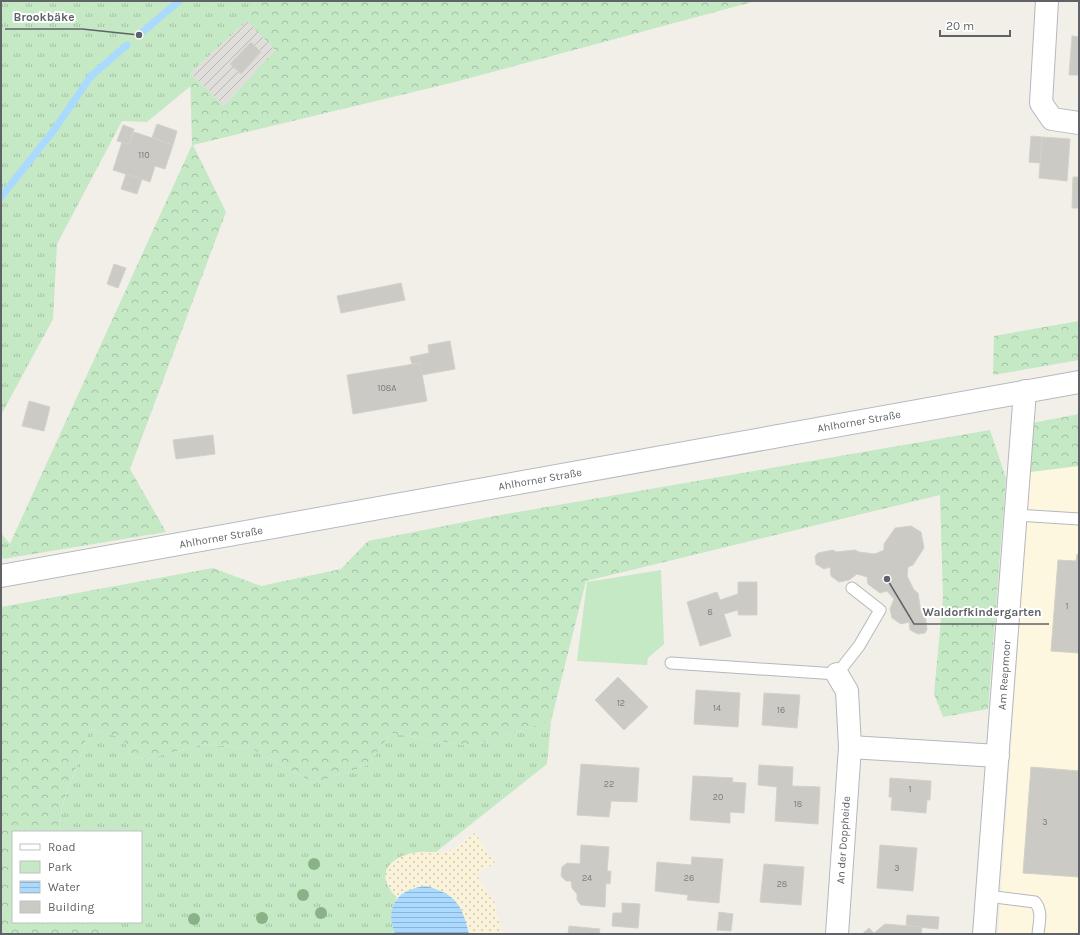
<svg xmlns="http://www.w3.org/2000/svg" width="1080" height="935" font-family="Karla,sans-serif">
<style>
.commercial{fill:#fef7e0}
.industrial{fill:url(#industrial-furrows)}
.grass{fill:url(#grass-tufts)}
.forest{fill:url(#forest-crowns)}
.sand{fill:url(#sand-dots)}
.green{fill:#c5e8c5}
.water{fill:url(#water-rules)}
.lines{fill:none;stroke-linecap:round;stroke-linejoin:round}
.stream{stroke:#aadaff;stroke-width:7}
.building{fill:#cccac5;stroke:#d6d1c6}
.lane-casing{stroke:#b5b8bc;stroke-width:13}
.street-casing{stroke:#b5b8bc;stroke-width:24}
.secondary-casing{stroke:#b6babf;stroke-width:24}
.lane{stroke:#fff;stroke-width:11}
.street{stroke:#fff;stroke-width:22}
.secondary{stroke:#fff;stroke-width:22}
.tree{fill:#89b387}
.labels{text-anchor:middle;stroke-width:4;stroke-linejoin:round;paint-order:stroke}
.number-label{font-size:9px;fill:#7a7d7f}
.street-label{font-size:11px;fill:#5f6368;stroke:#fff}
.leader{fill:none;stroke:#5f6368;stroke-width:1.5}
.callout-dot{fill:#5f6368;stroke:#fff;stroke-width:1.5}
.callout-label{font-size:12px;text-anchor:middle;font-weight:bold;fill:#5f6368;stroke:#fff;stroke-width:4;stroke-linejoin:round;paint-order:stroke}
</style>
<defs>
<pattern id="industrial-furrows" width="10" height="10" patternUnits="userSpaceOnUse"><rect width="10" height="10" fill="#e0deda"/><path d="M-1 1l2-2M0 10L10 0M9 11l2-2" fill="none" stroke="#b9b8b5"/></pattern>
<pattern id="grass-tufts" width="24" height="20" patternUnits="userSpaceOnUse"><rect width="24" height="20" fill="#c5e8c5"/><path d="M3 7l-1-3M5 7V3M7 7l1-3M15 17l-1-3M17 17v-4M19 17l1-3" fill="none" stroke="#a3c0a4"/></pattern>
<pattern id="forest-crowns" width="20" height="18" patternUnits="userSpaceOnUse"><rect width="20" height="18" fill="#c5e8c5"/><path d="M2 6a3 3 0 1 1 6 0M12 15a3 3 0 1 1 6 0" fill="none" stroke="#a3c0a4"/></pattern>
<pattern id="sand-dots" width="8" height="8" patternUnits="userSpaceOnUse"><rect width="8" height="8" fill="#fbf3d9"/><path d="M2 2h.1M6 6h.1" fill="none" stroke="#cec8b4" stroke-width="1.8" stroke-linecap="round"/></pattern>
<pattern id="water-rules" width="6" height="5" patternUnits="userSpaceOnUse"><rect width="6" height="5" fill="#aadaff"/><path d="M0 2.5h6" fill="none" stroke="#8eb4d2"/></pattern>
</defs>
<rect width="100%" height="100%" fill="#f1efe8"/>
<polygon class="commercial" points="1079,466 1079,934 998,934 1030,472"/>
<polygon class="industrial" points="247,21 275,50 224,106 190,73"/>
<g class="grass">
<polygon points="1,1 257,1 247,21 190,73 192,85 147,122 122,121 57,244 53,319 1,415"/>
<polygon points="1,533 10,544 3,559 1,559"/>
<path d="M551,721L547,764L436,852H420L390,890L397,897C392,907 390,922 395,934H112L107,922H141V832H59L62,807L90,729L123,738L132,757L147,759L204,744L252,749L314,783L368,765L391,733L469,746Z"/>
</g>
<g class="forest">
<polygon points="257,1 756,1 451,83 193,145 226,212 130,469 166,532 3,559 192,145 190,73 224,106 275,50 247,21"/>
<polygon points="1079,321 1079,360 993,375 994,336"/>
<polygon points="1079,414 1079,466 1030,472 1032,423"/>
<polygon points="990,430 1006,478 988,709 943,717 934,694 943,598 940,495 586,581 551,721 469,746 391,733 368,765 314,783 252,749 204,744 147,759 132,757 123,738 90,729 62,806 59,832 13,832 13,922 107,922 112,934 1,934 1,607 213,568 261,586 341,569 368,541 495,516"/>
</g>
<path class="sand" d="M475,833L495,863L476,874L495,903L502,934H469L463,913L405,890L397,897C372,874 391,855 419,852C428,851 438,854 447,852C456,849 467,838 475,833Z"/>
<polygon class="green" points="661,570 664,644 648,658 647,665 577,661 587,582"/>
<path class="water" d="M426,886C456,894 462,905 469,934H395C384,906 398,889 426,886Z"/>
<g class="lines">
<g class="stream">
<polyline points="139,35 179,1"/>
<polyline points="1,197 54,130 91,76 127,45"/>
</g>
</g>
<g class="building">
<polygon points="1072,36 1079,37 1079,75 1069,75"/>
<polygon points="251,42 261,52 241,74 230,64"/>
<polygon points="157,124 177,131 173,145 152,138"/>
<polygon points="123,125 134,129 129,144 117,141"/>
<polygon points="134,132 173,145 165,169 155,166 150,182 113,170 122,142 129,144"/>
<polygon points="1031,136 1042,137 1040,163 1029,162"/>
<polygon points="1042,137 1070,139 1067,181 1039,178"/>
<polygon points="126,174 142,179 137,194 121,189"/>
<polygon points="1073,177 1079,177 1079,208 1072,208"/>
<polygon points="114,264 126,268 118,288 107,284"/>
<polygon points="401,283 405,300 341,313 337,296"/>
<polygon points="450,341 455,369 422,375 420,363 412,364 410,357 429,353 428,345"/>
<polygon points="420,363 427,401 353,414 347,375"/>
<polygon points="29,401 50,407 44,431 22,426"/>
<polygon points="213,435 215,454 176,459 173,440"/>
<polygon points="911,526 921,532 924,548 913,565 908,567 907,576 914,590 918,593 921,612 925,614 927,629 925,633 918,634 910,630 909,622 901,624 892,618 890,609 894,599 887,591 880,593 868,584 867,577 857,574 849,580 839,582 831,576 830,567 824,569 816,564 815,556 818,553 833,550 836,552 855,550 859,552 875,554 884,550 884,544 895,528"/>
<polygon points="1077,554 1079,555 1079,653 1051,651 1058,560 1076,561"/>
<polygon points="738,582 757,582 757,615 738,615 738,610 724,614 731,636 700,646 687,602 717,592 720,600 738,594"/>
<polygon points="618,677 648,707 624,730 595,700"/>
<polygon points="696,690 740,693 738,727 694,724"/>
<polygon points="764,693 800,695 797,728 762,725"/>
<polygon points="581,764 639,768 637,802 611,801 609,817 577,815"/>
<polygon points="759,765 793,767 792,786 820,787 818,824 775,821 777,787 758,785"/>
<polygon points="1031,767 1079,771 1079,877 1023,873"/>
<polygon points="693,776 733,778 732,782 746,783 744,813 730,812 730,823 690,820"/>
<polygon points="890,778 931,781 930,800 927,800 926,813 891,810 892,797 889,797"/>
<polygon points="581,845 609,847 607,871 611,871 610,884 606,883 605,907 581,905 577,900 577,894 572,888 571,881 566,881 561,876 562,867 567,863 580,864"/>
<polygon points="880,845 917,848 913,891 877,888"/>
<polygon points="692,857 723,859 719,903 687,900 688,895 655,891 657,862 691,865"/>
<polygon points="764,864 804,867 801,905 760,902"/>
<polygon points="622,903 640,904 638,928 612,926 613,913 622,913"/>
<polygon points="719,912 733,914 731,931 717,930"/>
<polygon points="907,915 939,917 938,929 906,926"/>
<polygon points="885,924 922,927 921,934 873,934"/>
<polygon points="569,926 600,929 599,934 568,934"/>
<polygon points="869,928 874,933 862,934"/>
</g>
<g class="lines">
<g class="lane-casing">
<g id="lane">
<polyline points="1016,515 1079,519"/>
<polyline points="671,663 837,674 859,646 880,610 852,588"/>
<path d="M987,896L1035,902C1043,912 1039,922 1038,934"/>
</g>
</g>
<g class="street-casing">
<g id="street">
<polyline points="1047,1 1041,103 1052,119 1079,123"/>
<polyline points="850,747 998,756"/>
<polyline points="837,934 850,747 847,691 837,674"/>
<polyline points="984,934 1025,391"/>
</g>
</g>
<g class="secondary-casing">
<polyline id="secondary" points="1,576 1079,382"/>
</g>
<use href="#lane" class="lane"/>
<use href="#street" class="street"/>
<use href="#secondary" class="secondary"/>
</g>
<g class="tree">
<circle cx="314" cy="864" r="6"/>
<circle cx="303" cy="895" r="6"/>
<circle cx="321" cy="913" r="6"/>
<circle cx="262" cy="918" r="6"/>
<circle cx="194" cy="919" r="6"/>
</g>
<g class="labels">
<g class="number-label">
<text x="144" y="158">110</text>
<text x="387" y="391">108A</text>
<text x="1067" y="609">1</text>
<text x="710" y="615">8</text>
<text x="621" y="706">12</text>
<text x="717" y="711">14</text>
<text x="781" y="713">16</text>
<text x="609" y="787">22</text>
<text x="910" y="792">1</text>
<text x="718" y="800">20</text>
<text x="798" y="807">18</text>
<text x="1045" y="825">3</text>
<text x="897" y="871">3</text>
<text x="587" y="881">24</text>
<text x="689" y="881">26</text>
<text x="782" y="887">28</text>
</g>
<g class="street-label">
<text transform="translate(859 421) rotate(-10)" y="4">Ahlhorner Straße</text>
<text transform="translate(540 479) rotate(-10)" y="4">Ahlhorner Straße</text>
<text transform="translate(221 537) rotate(-10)" y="4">Ahlhorner Straße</text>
<text transform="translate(1004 675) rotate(-86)" y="4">Am Reepmoor</text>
<text transform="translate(843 840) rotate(-86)" y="4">An der Doppheide</text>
</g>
</g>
<path class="leader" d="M139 35L82 29H5M887 579L914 624H1049"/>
<g class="callout-dot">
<circle cx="139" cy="35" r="4"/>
<circle cx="887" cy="579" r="4"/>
</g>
<g class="callout-label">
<text x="44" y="21">Brookbäke</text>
<text x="982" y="616">Waldorfkindergarten</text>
</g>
<rect width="1080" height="935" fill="none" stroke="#5f6368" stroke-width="4"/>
<rect x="12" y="831" width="130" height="92" fill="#ffffff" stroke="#bfc1c3"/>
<rect x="20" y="844" width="20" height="6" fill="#ffffff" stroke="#bfc1c3"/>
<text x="48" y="851" font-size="12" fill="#5f6368">Road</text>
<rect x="20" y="861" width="20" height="12" fill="#c5e8c5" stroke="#bfc1c3"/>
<text x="48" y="871" font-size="12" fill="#5f6368">Park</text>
<rect x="20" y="881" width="20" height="12" fill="url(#water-rules)" stroke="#bfc1c3"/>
<text x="48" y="891" font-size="12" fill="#5f6368">Water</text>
<rect x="20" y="901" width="20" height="12" fill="#cccac5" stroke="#bfc1c3"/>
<text x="48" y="911" font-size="12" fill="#5f6368">Building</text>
<path d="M940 30v6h70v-6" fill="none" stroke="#5f6368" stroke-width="2"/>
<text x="946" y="30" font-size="12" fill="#5f6368" stroke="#ffffff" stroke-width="3" paint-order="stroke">20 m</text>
</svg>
